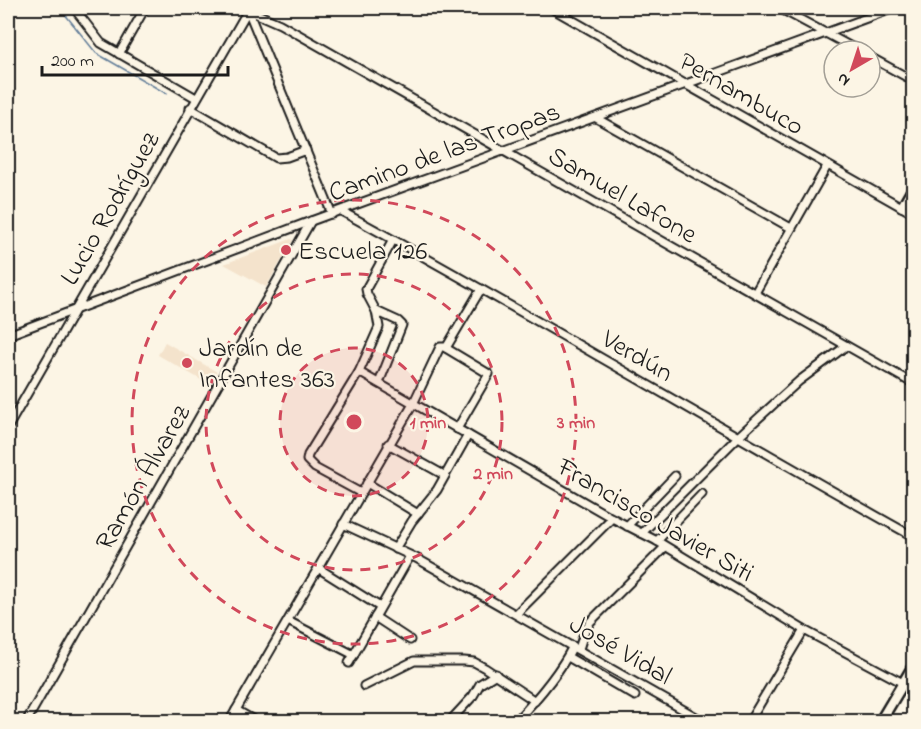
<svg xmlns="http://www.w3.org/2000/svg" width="921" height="729" font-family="'Indie Flower',sans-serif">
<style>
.built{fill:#f4e3cc}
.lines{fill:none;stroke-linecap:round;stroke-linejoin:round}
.stream{stroke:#637e99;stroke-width:1.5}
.street-casing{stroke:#1c1c1c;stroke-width:11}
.secondary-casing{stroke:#1c1c1c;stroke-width:14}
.street{stroke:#fcf5e5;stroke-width:7}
.secondary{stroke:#fcf5e5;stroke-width:9}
.ring{fill:none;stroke:#d1495b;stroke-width:3;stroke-dasharray:10 8}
.poi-dot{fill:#d1495b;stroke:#fcf5e5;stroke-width:2}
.labels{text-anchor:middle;stroke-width:4.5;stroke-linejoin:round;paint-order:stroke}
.street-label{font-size:27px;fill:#1c1c1c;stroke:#fcf5e5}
.poi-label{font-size:27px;fill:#1c1c1c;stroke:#fcf5e5;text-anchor:start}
.centre{fill:#d1495b;stroke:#fcf5e5;stroke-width:3}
.ring-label{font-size:18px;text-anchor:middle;font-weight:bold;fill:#d1495b;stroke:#fcf5e5;stroke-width:4.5;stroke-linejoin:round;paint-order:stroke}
</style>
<rect width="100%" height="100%" fill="#fcf5e5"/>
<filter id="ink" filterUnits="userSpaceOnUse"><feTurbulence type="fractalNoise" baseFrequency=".0167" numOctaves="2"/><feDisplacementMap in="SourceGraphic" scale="12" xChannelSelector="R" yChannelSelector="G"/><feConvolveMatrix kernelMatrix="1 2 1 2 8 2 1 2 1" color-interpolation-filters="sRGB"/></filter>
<g filter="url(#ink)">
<g class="built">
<polygon points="291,239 293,240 266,287 224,264"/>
<polygon points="165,342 217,372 210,385 158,355"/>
</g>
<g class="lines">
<polyline class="stream" points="60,8 96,53 167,94"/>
<g class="street-casing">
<g id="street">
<polyline points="74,8 101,43 196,98"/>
<polyline points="247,8 332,214"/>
<polyline points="551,8 914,214"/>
<polyline points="779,8 859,51"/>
<polyline points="119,54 145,8"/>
<polyline points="870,57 914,81"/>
<polyline points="190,108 276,158 287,157 306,150"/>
<polyline points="596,118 791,228"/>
<polyline points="901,207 914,184"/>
<path d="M341,211C534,316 722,430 914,537"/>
<polyline points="755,293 827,166"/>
<polyline points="376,311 398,321 402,325 379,383"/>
<polyline points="8,335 311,221 894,8"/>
<polyline points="446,348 481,289"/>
<polyline points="359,372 612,518 657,541 804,630 903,683"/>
<polyline points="8,427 248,10 280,24 914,384"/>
<polyline points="388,444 444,475"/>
<polyline points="367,483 418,514"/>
<polyline points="361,493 315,468 307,460 308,455 359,372 379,327 376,311 367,294 366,289 393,240"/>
<polyline points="343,524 416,558 705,722"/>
<polyline points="627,526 675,476"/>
<polyline points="642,533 741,434 799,381 846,346"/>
<polyline points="657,541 702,494"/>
<polyline points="395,549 412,521 437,490 468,435"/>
<polyline points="318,568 380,607"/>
<polyline points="517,613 612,518"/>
<polyline points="375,617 410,640"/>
<polyline points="288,621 354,655"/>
<polyline points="579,649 584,633 590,622 665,547"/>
<polyline points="568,657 635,696"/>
<polyline points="349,663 410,556"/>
<polyline points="364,686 414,661 464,661 474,662 485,668 535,701"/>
<polyline points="236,710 257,722"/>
<polyline points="8,717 15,722"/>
<polyline points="26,722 311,221"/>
<polyline points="229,722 413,404 440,347 444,347 489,374 457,429"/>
<polyline points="449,722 473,696 480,684 496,674"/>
<path d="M515,722C537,699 559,674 573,646"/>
<polyline points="749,722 804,630"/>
</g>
</g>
<g class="secondary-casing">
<polyline id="secondary" points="880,722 914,665"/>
</g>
<use href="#street" class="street"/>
<use href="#secondary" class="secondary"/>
</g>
</g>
<circle cx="354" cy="422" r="74" fill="#d1495b" fill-opacity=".12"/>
<g class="ring">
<circle cx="354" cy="422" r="74"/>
<circle cx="354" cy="422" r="148"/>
<circle cx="354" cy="422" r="222"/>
</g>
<g class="poi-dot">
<circle cx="286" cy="250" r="6"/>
<circle cx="187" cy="363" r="6"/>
</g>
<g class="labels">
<g class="street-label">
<text transform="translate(742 93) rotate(30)" y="9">Pernambuco</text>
<text transform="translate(444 151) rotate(-20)" y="9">Camino de las Tropas</text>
<text transform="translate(623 194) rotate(30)" y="9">Samuel Lafone</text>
<text transform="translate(109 208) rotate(-60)" y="9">Lucio Rodríguez</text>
<text transform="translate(638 355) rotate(30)" y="9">Verdún</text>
<text transform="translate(142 477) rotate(-60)" y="9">Ramón Álvarez</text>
<text transform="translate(656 519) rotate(30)" y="9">Francisco Javier Siti</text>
<text transform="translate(621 649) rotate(30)" y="9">José Vidal</text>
</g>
<g class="poi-label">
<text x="298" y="259">Escuela 126</text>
<text x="199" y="356">Jardín de<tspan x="199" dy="31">Infantes 363</tspan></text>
</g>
</g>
<circle cx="354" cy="422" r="9" class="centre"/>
<g class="ring-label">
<text x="428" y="428">1 min</text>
<text x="576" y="428">3 min</text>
<text x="493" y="479">2 min</text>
</g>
<rect width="921" height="729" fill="none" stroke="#fcf5e5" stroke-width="30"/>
<rect x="15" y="15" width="891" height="699" fill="none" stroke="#1c1c1c" stroke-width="2" filter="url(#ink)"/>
<g transform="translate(852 69) rotate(219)"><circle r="28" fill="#fcf5e5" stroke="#a29e95" stroke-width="1.5"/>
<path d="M0-4.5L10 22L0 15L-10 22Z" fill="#d1495b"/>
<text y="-9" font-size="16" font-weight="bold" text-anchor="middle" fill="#1c1c1c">N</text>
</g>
<path d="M42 66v9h186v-9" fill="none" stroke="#1c1c1c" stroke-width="3"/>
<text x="51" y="66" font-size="18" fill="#1c1c1c" stroke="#fcf5e5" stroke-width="4.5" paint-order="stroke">200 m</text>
</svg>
